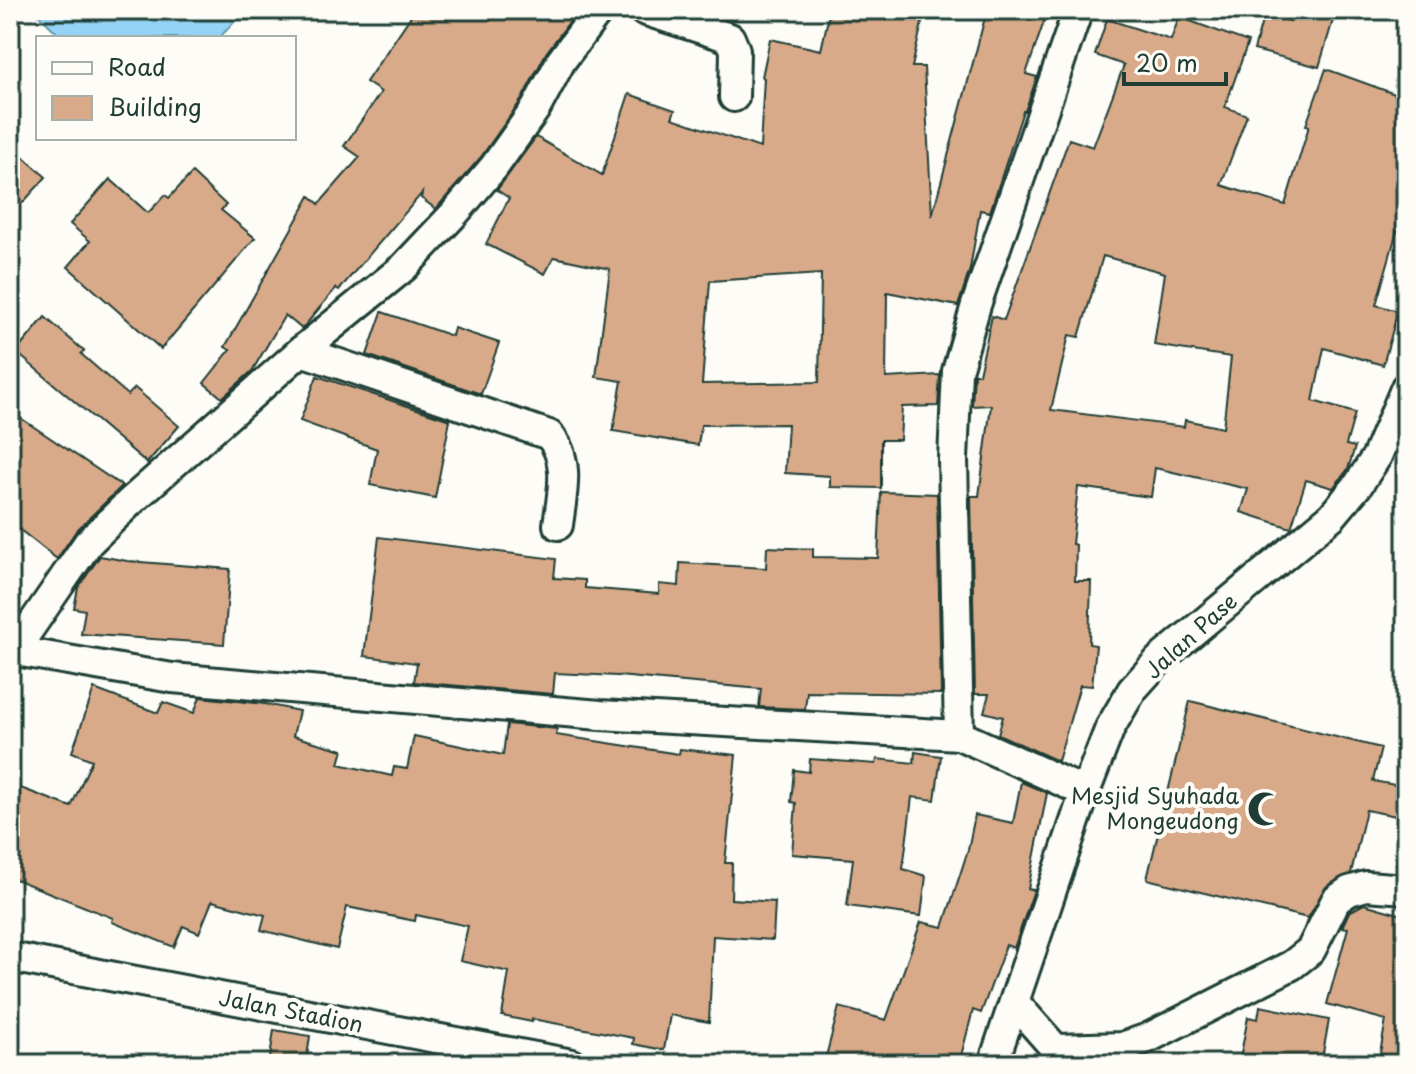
<svg xmlns="http://www.w3.org/2000/svg" width="1416" height="1074" font-family="'Playpen Sans',sans-serif">
<style>
.water{fill:#94d3f5;stroke:#6597a8;stroke-width:2}
.building{fill:#d9aa8a;stroke:#1f3d34;stroke-width:2;fill-rule:evenodd}
.lines{fill:none;stroke-linecap:round;stroke-linejoin:round}
.street-casing{stroke:#1f3d34;stroke-width:34}
.street{stroke:#fdfcf7;stroke-width:28}
.labels{text-anchor:middle;stroke-width:8;stroke-linejoin:round;paint-order:stroke}
.street-label{font-size:22px;fill:#1f3d34;stroke:#fdfcf7}
.poi-label{font-size:22px;fill:#1f3d34;stroke:#fdfcf7;text-anchor:end}
</style>
<rect width="100%" height="100%" fill="#fdfcf7"/>
<filter id="ink" filterUnits="userSpaceOnUse"><feTurbulence type="fractalNoise" baseFrequency=".0125" numOctaves="2"/><feDisplacementMap in="SourceGraphic" scale="16" xChannelSelector="R" yChannelSelector="G"/><feConvolveMatrix kernelMatrix="1 2 1 2 8 2 1 2 1" color-interpolation-filters="sRGB"/></filter>
<g filter="url(#ink)">
<polygon class="water" points="34,10 246,10 219,38 62,38"/>
<g class="building">
<polygon points="415,10 578,10 546,53 522,99 481,157 441,203 436,209 421,198 422,193 339,290 336,288 302,329 285,315 252,371 222,398 204,383 230,350 225,347 310,196 319,204 360,157 344,146 381,92 366,82"/>
<path d="M830,10H925L912,67H924L932,216L987,10H1048L1026,74L1037,77L1025,111H1023L990,212L980,210L970,269L958,306L887,292L886,378L940,375L938,406L902,407L900,440H881V488L830,487V476L785,473L788,424L701,425L698,445L613,431L622,381L596,377L610,269L554,257L545,274L486,244L509,198L497,190L536,137L602,175L629,94L675,110L672,118L760,148L764,78L762,77L770,39L821,50ZM821,274L819,382L702,384L710,281Z"/>
<polygon points="1293,10 1336,10 1319,67 1254,50 1264,14 1290,21"/>
<path d="M1179,17L1248,42L1225,107L1247,115L1221,185L1285,205L1309,126L1306,125L1326,69L1406,98V234L1397,231L1376,305L1398,311L1383,365L1324,348L1313,401L1355,413L1346,445L1355,447L1348,469L1333,488L1306,480L1291,528L1241,512L1248,489L1155,468L1151,497L1078,487L1072,544L1076,545L1075,581H1091L1089,644L1096,645L1092,686L1080,685L1058,761L998,734L1003,717L984,712L989,694H975L971,496H979L991,405L972,406L974,374H979L992,316L1004,320L1069,139L1093,147L1124,65L1095,55L1107,19L1171,40ZM1103,256L1165,273L1154,345L1231,357L1223,428L1185,420L1184,427L1051,410L1069,335L1079,337Z"/>
<polygon points="10,145 46,177 10,217"/>
<polygon points="192,173 226,205 221,210 255,238 161,349 68,267 90,241 70,224 110,179 148,213 165,195 169,198"/>
<polygon points="382,312 452,336 454,328 499,343 481,394 367,355"/>
<polygon points="45,317 84,351 81,354 128,395 135,388 179,426 147,463 16,352"/>
<polygon points="317,376 450,420 435,498 370,485 377,449 300,421"/>
<polygon points="10,411 122,486 76,531 57,559 10,522"/>
<polygon points="881,492 937,494 941,694 807,692 805,709 759,707 761,689 618,676 555,673 553,694 414,682 417,663 364,656 379,537 556,559 554,578 585,580 585,588 659,594 659,584 679,586 680,563 766,568 767,547 813,549 813,557 878,558"/>
<polygon points="100,556 127,561 230,569 224,644 81,634 85,610 74,608 78,588"/>
<polygon points="94,689 158,713 163,702 194,713 200,697 265,704 299,711 293,736 343,750 339,764 392,776 394,767 407,769 414,736 503,755 507,724 557,729 556,735 679,754 680,749 736,755 725,863 732,863 731,899 775,902 773,940 713,936 709,1022 670,1015 664,1050 633,1044 634,1038 532,1019 532,1022 502,1016 509,972 460,961 468,926 416,915 415,921 347,907 337,949 261,930 265,915 212,901 199,933 183,926 174,947 112,922 113,918 10,877 10,784 71,807 92,760 72,752"/>
<polygon points="1190,701 1381,748 1373,781 1406,787 1406,818 1366,810 1351,873 1326,887 1308,918 1147,879"/>
<polygon points="915,752 941,756 935,800 912,797 903,869 926,876 921,916 847,906 853,859 792,854 796,803 791,802 794,770 809,772 810,759 876,764 877,759 914,763"/>
<polygon points="1021,782 1047,793 1028,889 1034,890 1014,948 1006,945 981,1013 973,1010 959,1064 824,1064 839,1007 886,1020 921,922 943,927 968,850 975,815 1013,823"/>
<polygon points="1364,904 1406,916 1406,1064 1378,1064 1386,1020 1327,1004 1348,928 1342,927 1349,912"/>
<polygon points="1260,1006 1329,1020 1321,1064 1239,1064 1248,1017 1258,1019"/>
<polygon points="274,1030 310,1036 306,1064 269,1064"/>
</g>
<g class="lines">
<g class="street-casing">
<g id="street">
<polyline points="643,10 730,38 735,50 734,97"/>
<path d="M301,351L549,435C571,460 562,494 558,525"/>
<polyline points="10,650 172,678 600,715 959,735 1085,792"/>
<polyline points="14,651 88,543 129,503 301,351 404,267 454,214 494,167 536,108 561,61 599,10"/>
<polyline points="959,735 953,459 957,371 976,305 1078,10"/>
<polyline points="10,957 572,1064"/>
<polyline points="1015,1003 1067,1062"/>
<polyline points="1057,1049 1122,1047 1148,1038 1292,965 1311,950 1336,900 1349,891 1366,886 1406,889"/>
<polyline points="993,1064 1085,792 1110,728 1132,690 1159,660 1332,516 1358,485 1377,456 1406,387"/>
</g>
</g>
<use href="#street" class="street"/>
</g>
</g>
<defs>
<g id="mosque-bare" transform="scale(2.76)"><path d="M3.5-4.9A6 6 0 1 0 3.5 4.9A5 5 0 1 1 3.5-4.9Z" fill="#1f3d34" stroke="#fdfcf7" stroke-width="2.5" paint-order="stroke"/></g>
</defs>
<g fill-rule="evenodd">
<use href="#mosque-bare" x="1265" y="809"/>
</g>
<g class="labels">
<g class="street-label">
<text transform="translate(1191 636) rotate(-42)" y="8">Jalan Pase</text>
<text transform="translate(291 1011) rotate(11)" y="8">Jalan Stadion</text>
</g>
<g class="poi-label">
<text x="1239" y="804">Mesjid Syuhada<tspan x="1239" dy="25">Mongeudong</tspan></text>
</g>
</g>
<rect width="1416" height="1074" fill="none" stroke="#fdfcf7" stroke-width="40"/>
<rect x="20" y="20" width="1376" height="1034" fill="none" stroke="#1f3d34" stroke-width="3" filter="url(#ink)"/>
<rect x="36" y="36" width="260" height="104" fill="#fdfcf7" stroke="#a4b0a9" stroke-width="2"/>
<rect x="52" y="62" width="40" height="12" fill="#fdfcf7" stroke="#a4b0a9" stroke-width="2"/>
<text x="108" y="76" font-size="24" fill="#1f3d34">Road</text>
<rect x="52" y="96" width="40" height="24" fill="#d9aa8a" stroke="#a4b0a9" stroke-width="2"/>
<text x="108" y="116" font-size="24" fill="#1f3d34">Building</text>
<path d="M1124 72v12h102v-12" fill="none" stroke="#1f3d34" stroke-width="4"/>
<text x="1136" y="72" font-size="24" fill="#1f3d34" stroke="#fdfcf7" stroke-width="6" paint-order="stroke">20 m</text>
</svg>
